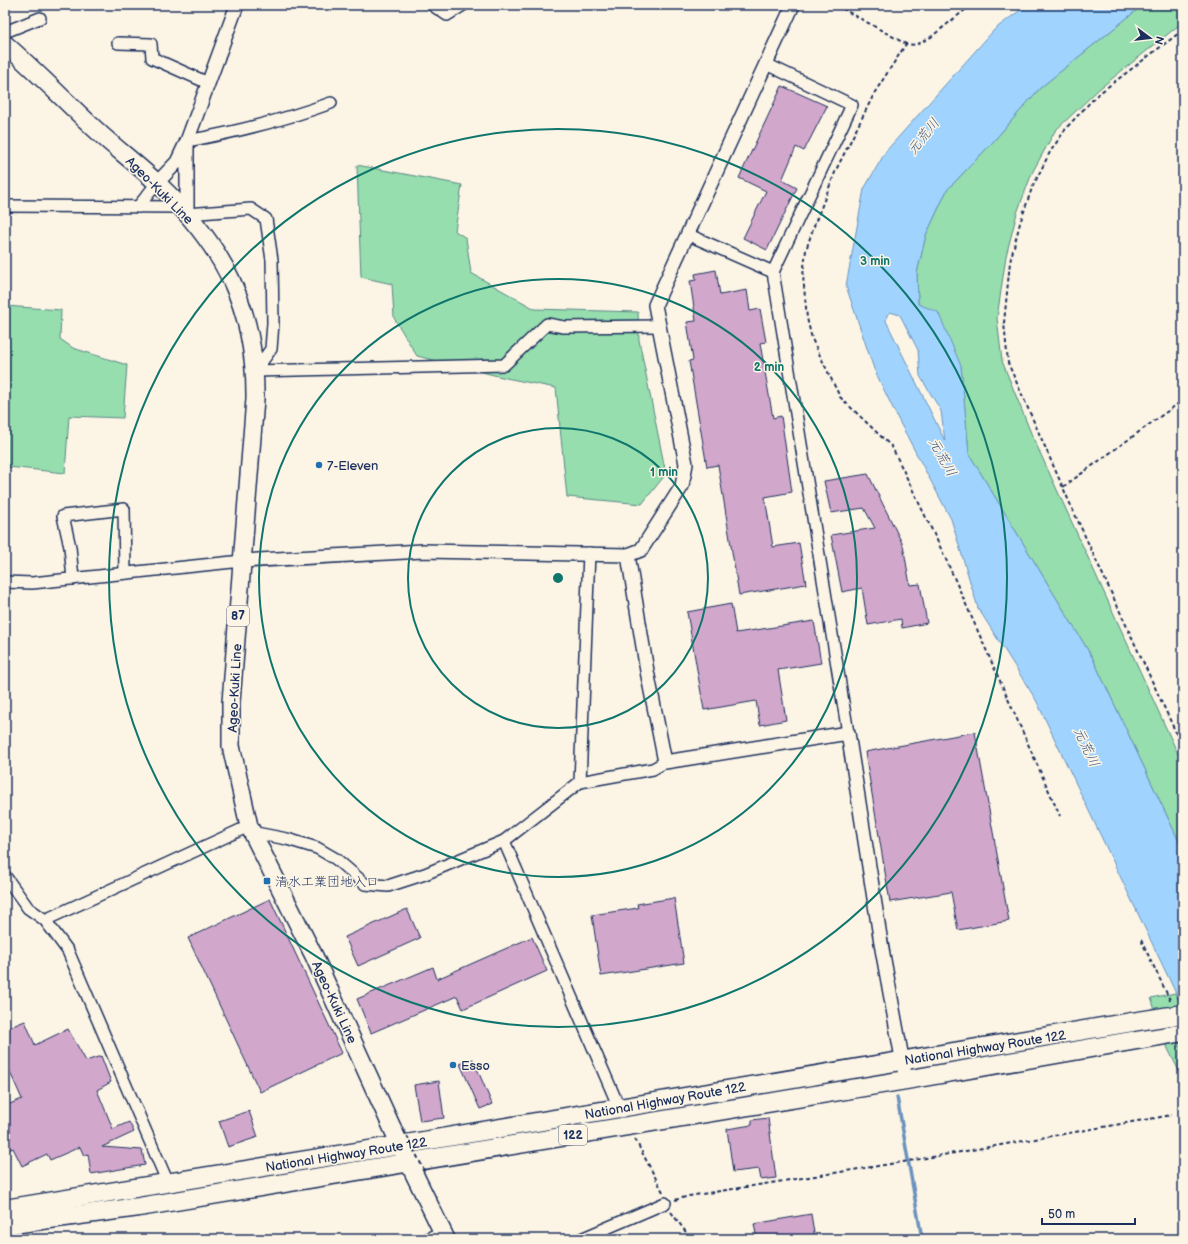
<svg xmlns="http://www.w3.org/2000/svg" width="1188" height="1244" font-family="'Balsamiq Sans','Klee One',sans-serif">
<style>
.green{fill:#96dead;stroke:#588686}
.water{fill:#a0d4fe;stroke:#6b92be;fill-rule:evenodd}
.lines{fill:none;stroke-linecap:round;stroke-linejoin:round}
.stream{stroke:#6b92be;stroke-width:3.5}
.building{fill:#d1a7cc;stroke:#1b2f5e}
.minor-casing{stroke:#1b2f5e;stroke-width:14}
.tertiary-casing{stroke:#1b2f5e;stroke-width:16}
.primary-casing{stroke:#1b2f5e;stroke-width:20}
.trunk-casing{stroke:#1b2f5e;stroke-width:21}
.path{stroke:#1b2f5e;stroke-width:2;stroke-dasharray:4 3;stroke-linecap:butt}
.minor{stroke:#fcf5e5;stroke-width:11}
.tertiary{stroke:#fcf5e5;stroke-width:13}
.primary{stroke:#fcf5e5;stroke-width:17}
.trunk{stroke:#fcf5e5;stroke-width:18}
.trunk-bridge-casing{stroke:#1b2f5e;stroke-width:21;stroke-linecap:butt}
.path-bridge{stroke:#1b2f5e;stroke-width:2;stroke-dasharray:4 3;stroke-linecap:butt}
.trunk-bridge{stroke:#fcf5e5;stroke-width:18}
.ring{fill:none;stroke:#0f766e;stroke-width:2}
.poi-dot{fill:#1f6fb2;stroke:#fcf5e5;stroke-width:1.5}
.labels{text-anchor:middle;stroke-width:3;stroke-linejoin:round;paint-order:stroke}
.shield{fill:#fcf5e5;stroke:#5e6a86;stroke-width:1}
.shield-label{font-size:12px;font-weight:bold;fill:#1b2f5e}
.street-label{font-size:13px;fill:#1b2f5e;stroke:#fcf5e5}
.poi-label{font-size:13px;fill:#1b2f5e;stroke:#fcf5e5;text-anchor:start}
.water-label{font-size:14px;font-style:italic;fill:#3c5886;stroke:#fcf5e5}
.centre{fill:#0f766e;stroke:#fcf5e5;stroke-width:2}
.ring-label{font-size:12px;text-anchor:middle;font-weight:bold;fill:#0f766e;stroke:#fcf5e5;stroke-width:3;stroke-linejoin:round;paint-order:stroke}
</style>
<rect width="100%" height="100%" fill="#fcf5e5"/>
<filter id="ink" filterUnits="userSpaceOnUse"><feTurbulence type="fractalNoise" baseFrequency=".025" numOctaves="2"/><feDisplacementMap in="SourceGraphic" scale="8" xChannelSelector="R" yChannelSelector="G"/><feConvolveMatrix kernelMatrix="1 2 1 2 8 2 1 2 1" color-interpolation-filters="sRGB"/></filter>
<g filter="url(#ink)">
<g class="green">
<polygon points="1143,5 1183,5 1183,22 1099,89 1055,131 1032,173 1017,213 1006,256 997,318 1002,361 1031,433 1183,765 1183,850 1092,657 969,454 961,366 918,304 917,273 926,235 947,190 991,144 1040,88"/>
<polygon points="357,165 462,185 455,231 466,238 471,273 535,309 638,312 639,340 666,474 642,504 567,497 556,388 506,378 417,356 394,318 392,284 361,277"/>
<polygon points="5,306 61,310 60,339 73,348 127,365 123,418 69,416 65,473 8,467"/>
<polygon points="1175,993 1183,1008 1183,1079 1168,1049 1151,998"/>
</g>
<path class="water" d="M1027,5H1143L1040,88L991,144L947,190L926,235L917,273L918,304L938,312L961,366L969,454L1092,657L1183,850V1008L1036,700L978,608L951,519L899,421L874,369L846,286L864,189L886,151L995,29ZM890,312L900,315L918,350L920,376L941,411L945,441L886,321L887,315Z"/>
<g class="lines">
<polyline class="stream" points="897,1097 922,1239"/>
</g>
<g class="building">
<polygon points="782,86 827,106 804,151 796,147 782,180 797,188 767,250 743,238 766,191 739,178"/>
<polygon points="716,270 720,295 747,290 750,311 760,309 766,342 760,343 773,418 781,416 792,492 765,497 773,547 799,543 806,584 739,595 718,465 707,467 689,361 693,360 687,322 696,321 690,281 696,280 695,274"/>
<polygon points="868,474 903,545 910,585 920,584 927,623 902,628 901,619 868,625 862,588 842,592 831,535 875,528 864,508 831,513 824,481"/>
<polygon points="731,604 736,633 814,621 821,663 778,670 786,720 760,725 756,701 704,710 687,612"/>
<polygon points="975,732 1009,921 958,930 951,892 890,902 865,752"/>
<polygon points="674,898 684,963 601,976 592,915 638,908 637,904"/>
<polygon points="270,899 342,1053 260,1092 188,938"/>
<polygon points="407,909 420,938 358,966 345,937"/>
<polygon points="532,937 547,971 463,1009 457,996 371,1033 357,999 433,967 437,979"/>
<polygon points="25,1021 35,1045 68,1029 86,1061 101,1056 111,1082 97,1090 113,1129 129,1122 134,1132 102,1147 142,1150 145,1165 91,1174 88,1154 84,1156 80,1147 50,1160 47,1154 22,1166 13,1148 5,1152 5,1106 22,1099 5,1061 5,1029"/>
<polygon points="473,1059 492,1104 480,1109 460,1064"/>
<polygon points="439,1081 444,1118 420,1121 414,1085"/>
<polygon points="249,1111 258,1137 228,1147 219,1121"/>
<polygon points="768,1118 776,1178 761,1180 759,1169 733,1172 727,1129 752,1125 752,1120"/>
<polygon points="811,1214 815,1239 757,1239 754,1224"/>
</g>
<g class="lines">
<g class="minor-casing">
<g id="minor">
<polyline points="432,5 447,15 463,5"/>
<polyline points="5,32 40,18"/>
<polyline points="118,43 151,44 152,58 208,83"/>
<polyline points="766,64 852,105 773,272"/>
<path d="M187,141C236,132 284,120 331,103"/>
<polyline points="5,206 181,207"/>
<polyline points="138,207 157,183"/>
<polyline points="187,214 251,209 266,219 272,260 273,323 271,349 255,371"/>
<polyline points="689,235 773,272 848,733"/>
<polyline points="255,371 504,365 547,324 564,327 659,326"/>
<polyline points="73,579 70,547 63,516 124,509 125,573"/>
<polyline points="5,582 32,583 242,561"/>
<polyline points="580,782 589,553"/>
<polyline points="251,832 287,839 317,848 336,859 365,884 388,886 425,874 504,841 580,782 653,769 665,762"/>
<polyline points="504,841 621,1112"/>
<polyline points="5,876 28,908 45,920 68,951 168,1183"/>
<polyline points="45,920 249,826"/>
<polyline points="427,1239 442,1232"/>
<polyline points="581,1239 665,1203"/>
</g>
</g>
<g class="tertiary-casing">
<g id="tertiary">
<polyline points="187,145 187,214"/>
<polyline points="157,183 177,162 187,141 237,5"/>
<polyline points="628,555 647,671 665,762 848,733 882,949 906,1080"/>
<polyline points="242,561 423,551 628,555 641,550 682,486 686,464 655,305 793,5"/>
</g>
</g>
<g class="primary-casing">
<path id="primary" d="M5,44C36,71 65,101 95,129C115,148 137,164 157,183C223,245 256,307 255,399L231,702V746L249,826L314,956L400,1145L446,1239"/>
</g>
<g class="trunk-casing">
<g id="trunk">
<polyline points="5,1209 400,1145 1132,1022"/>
<polyline points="5,1225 139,1207 906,1080 1183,1032"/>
</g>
</g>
<g class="path">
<polyline points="836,5 906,44"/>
<polyline points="971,5 931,37 916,45 906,44 875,92 836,170 815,223 806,250 803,276 807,318 812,339 840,397 892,447 944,555 1060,816"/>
<polyline points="1183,30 1097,95 1067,127 1050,152 1032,188 1020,223 1010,262 1004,323 1008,363 1072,508 1183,748"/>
<polyline points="1063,487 1183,400"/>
<polyline points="1141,940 1170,1000"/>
<polyline points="635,1139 663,1192"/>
<polyline points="675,1200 689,1196 903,1162 1172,1115"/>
<polyline points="671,1212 691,1239"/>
</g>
<use href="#minor" class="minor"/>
<use href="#tertiary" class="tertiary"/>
<use href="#primary" class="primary"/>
<use href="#trunk" class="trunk"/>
<g class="trunk-bridge-casing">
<polyline id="trunk-bridge" points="1132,1022 1183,1014"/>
</g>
<polyline class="path-bridge" points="404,1130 426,1174"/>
<use href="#trunk-bridge" class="trunk-bridge"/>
</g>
</g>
<g class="ring">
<circle cx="558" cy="578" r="150"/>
<circle cx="558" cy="578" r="299"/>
<circle cx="558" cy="578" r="449"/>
</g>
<g class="poi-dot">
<circle cx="319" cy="465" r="4"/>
<rect x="263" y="877" width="8" height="8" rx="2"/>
<circle cx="453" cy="1065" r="4"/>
</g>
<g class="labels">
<g class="shield">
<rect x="227" y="606" width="22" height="20" rx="3"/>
<rect x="559" y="1125" width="28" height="20" rx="3"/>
</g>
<g class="shield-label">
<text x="238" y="620">87</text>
<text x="573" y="1139">122</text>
</g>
<g class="street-label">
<text transform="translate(160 190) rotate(45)" y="5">Ageo-Kuki Line</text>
<text transform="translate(234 688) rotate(-87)" y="5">Ageo-Kuki Line</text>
<text transform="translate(335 1002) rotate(65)" y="5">Ageo-Kuki Line</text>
<text transform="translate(985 1047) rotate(-9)" y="5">National Highway Route 122</text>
<text transform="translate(665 1100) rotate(-10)" y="5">National Highway Route 122</text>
<text transform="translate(346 1154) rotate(-9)" y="5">National Highway Route 122</text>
</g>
<g class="poi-label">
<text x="327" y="470">7-Eleven</text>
<text x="275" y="886">清水工業団地入口</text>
<text x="461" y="1070">Esso</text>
</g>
<g class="water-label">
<text transform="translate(923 136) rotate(-51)" y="5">元荒川</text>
<text transform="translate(943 457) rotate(61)" y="5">元荒川</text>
<text transform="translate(1087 747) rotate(65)" y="5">元荒川</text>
</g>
</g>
<circle cx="558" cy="578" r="6" class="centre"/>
<g class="ring-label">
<text x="875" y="265">3 min</text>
<text x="769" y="371">2 min</text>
<text x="664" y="476">1 min</text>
</g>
<rect width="1188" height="1244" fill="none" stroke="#fcf5e5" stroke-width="20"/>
<rect x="10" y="10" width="1168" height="1224" fill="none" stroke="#1b2f5e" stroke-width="1.5" filter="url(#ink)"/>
<g transform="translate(1150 38) rotate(105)" stroke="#fcf5e5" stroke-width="3" paint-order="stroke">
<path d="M0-3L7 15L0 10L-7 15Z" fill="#1b2f5e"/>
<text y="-6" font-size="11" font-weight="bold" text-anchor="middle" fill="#1b2f5e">N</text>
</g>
<path d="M1042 1218v6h93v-6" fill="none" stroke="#1b2f5e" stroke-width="2"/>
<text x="1048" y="1218" font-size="12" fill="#1b2f5e" stroke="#fcf5e5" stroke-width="3" paint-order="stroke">50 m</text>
</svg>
